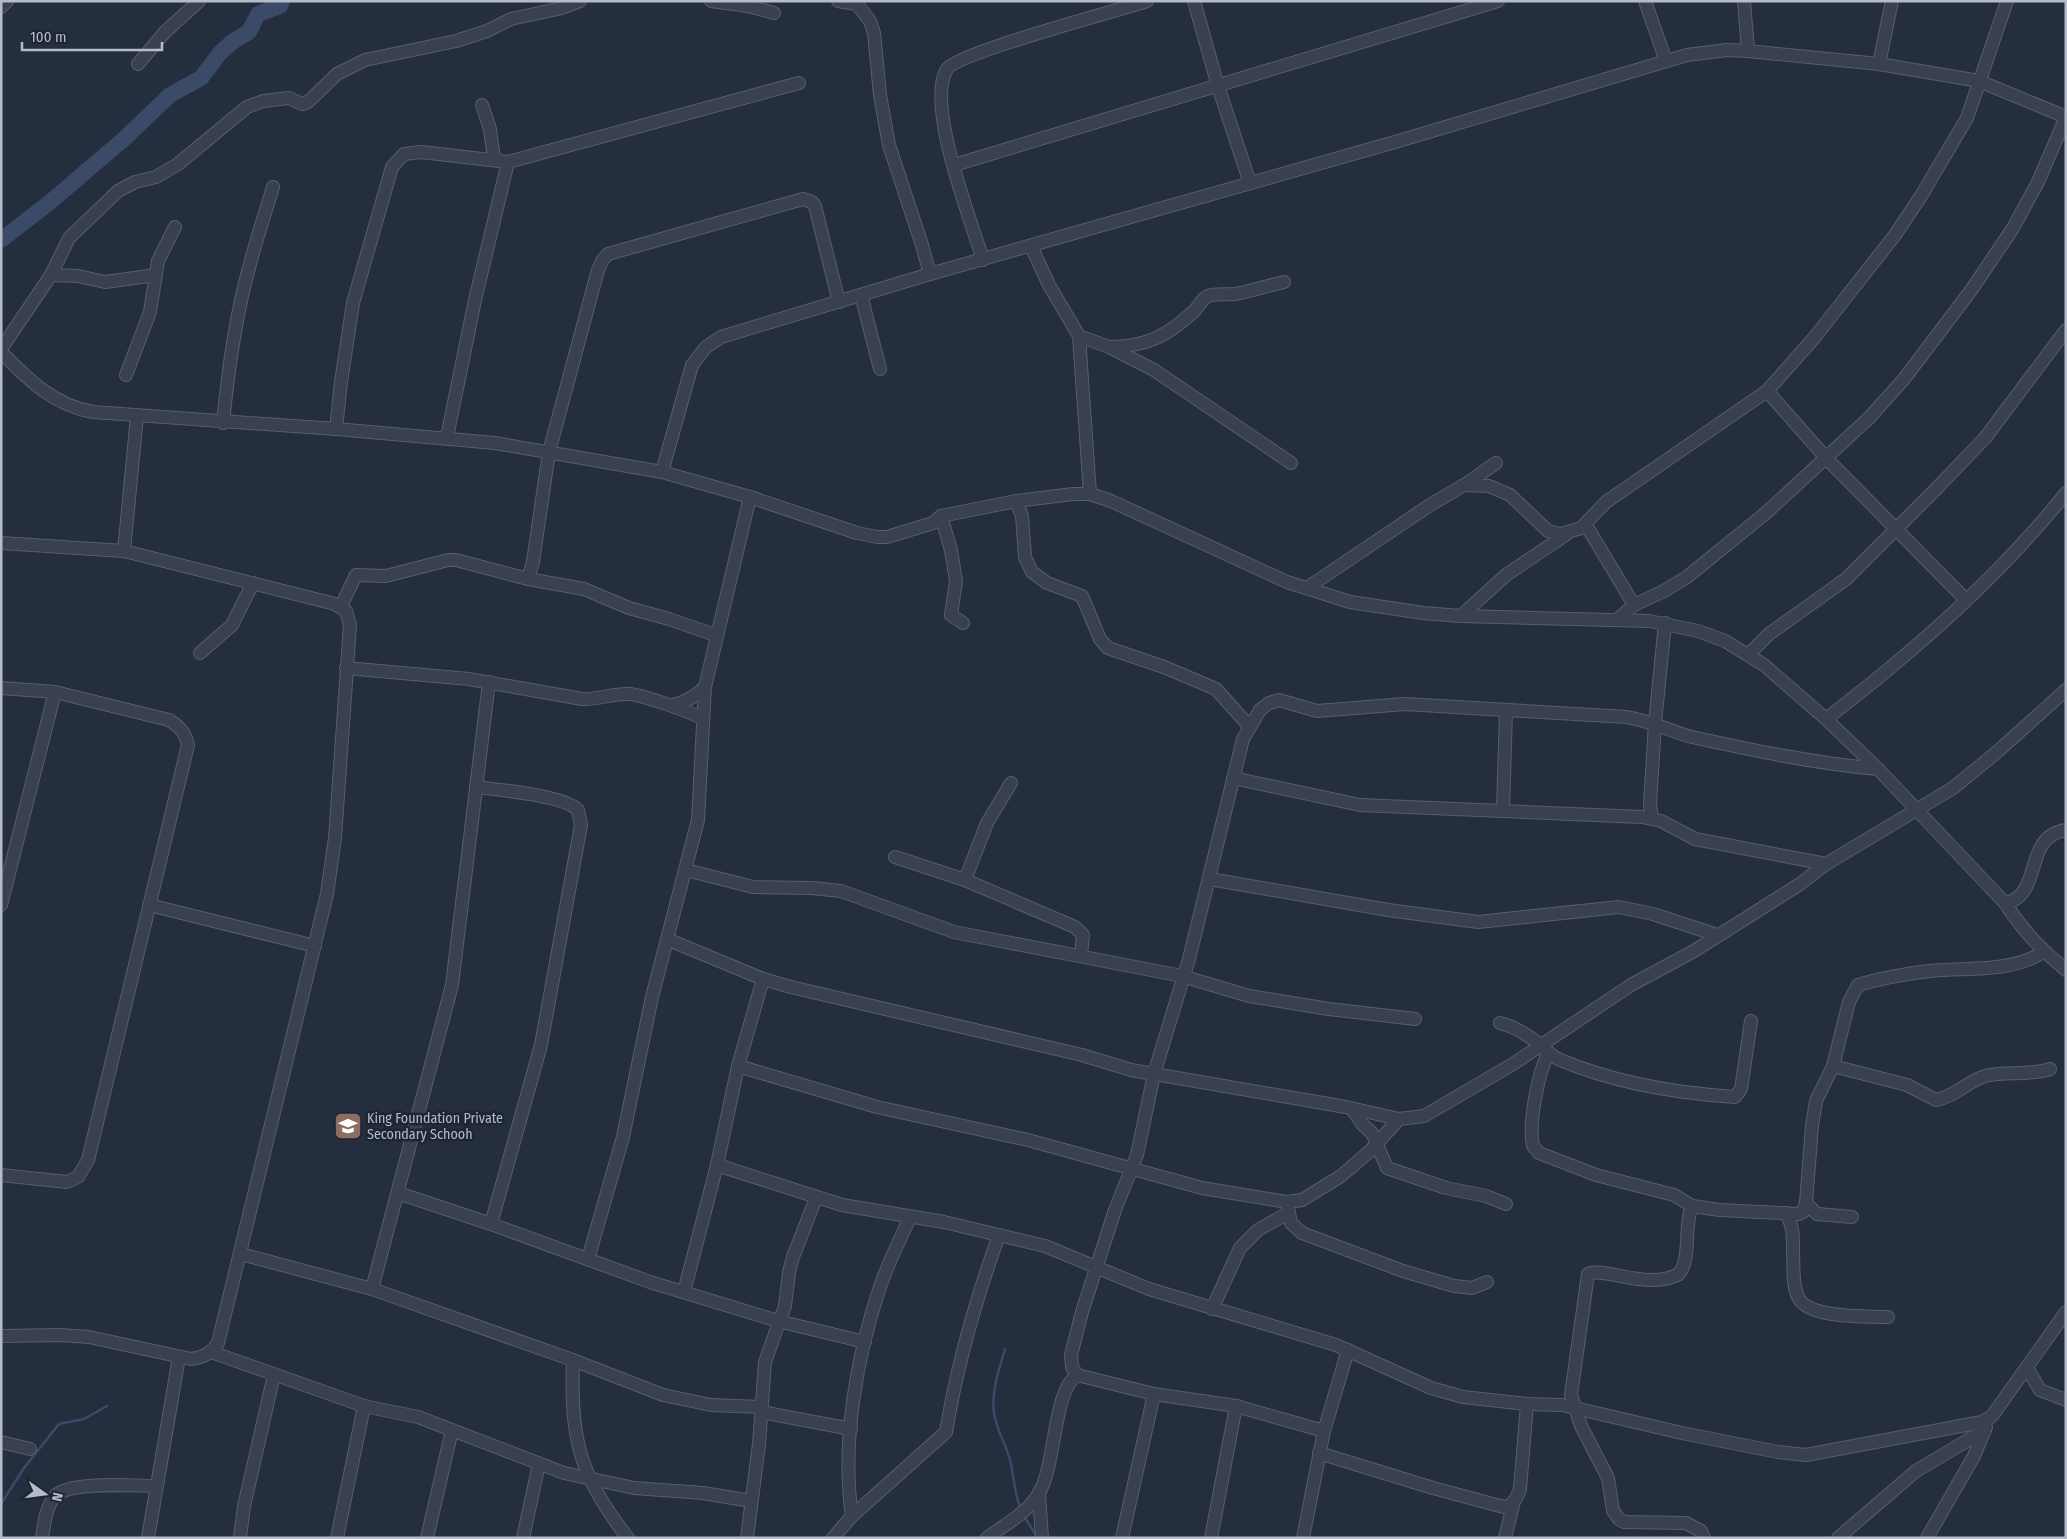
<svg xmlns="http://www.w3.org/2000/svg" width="2067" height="1539" font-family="'Fira Sans Condensed',sans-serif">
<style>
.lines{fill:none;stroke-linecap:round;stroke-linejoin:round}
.stream{stroke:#3a4a67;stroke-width:2.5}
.river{stroke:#3a4a67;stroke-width:16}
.minor-casing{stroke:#575e6c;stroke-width:14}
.minor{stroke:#39404e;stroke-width:12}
.labels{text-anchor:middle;stroke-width:5;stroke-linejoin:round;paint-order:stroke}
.poi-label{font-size:14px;fill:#b5bbc9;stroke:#1e2533;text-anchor:start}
</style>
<rect width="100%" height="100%" fill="#252e3e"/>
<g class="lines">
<g class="stream">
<path d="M1005,1349C999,1369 991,1392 994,1413C996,1429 1006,1444 1010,1460C1014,1476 1014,1494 1021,1509"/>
<polyline points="1,1504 24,1468 59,1424 84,1419 107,1406"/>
<polyline points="1024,1516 1037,1537"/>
</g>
<polyline class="river" points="1,240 49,203 125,138 170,95 201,78 220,53 232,42 249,32 258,14 280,6 282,1"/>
<g class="minor-casing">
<g id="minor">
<polyline points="711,1 748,6 774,13"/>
<polyline points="838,1 857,4 870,21 874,33 880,95 889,145 922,245 930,274"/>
<polyline points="1194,1 1218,86 1250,183"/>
<polyline points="1645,1 1666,61"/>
<polyline points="1744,1 1748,51"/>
<polyline points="1,7 7,1"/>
<polyline points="138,64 165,32 199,1"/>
<polyline points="1879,64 1892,1"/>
<polyline points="482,105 490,129 494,159"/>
<polyline points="508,162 799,83"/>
<polyline points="954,165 1498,1"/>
<polyline points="1031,246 1049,285 1079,336 1090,494"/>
<path d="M983,260C971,220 925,104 947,69C959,52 1117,11 1147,1"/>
<polyline points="51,275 78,276 105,282 156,275"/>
<polyline points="861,295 880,369"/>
<polyline points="1079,336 1109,347 1154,370 1291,463"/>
<path d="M1111,347C1148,346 1167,336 1193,312C1199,307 1201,299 1208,296C1216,293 1227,295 1235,294C1252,291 1267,286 1284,282"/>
<polyline points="1,349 51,275 69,238 118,191 135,182 156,177 178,164 247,107 263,101 289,98 302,104 308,102 337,74 365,60 456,41 487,31 511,19 562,8 580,1"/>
<path d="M1,352C29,380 53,405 93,412L336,429L495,443L662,472L750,497L857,533L877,537H887L933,523L941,516L1016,501L1073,494H1090L1111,501L1287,582L1350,602L1423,613L1461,616L1649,621L1698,631L1725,641L1764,665L1826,719L1878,769L2005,903C2022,930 2041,950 2066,970"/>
<polyline points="126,375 150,312 158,261 175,227"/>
<polyline points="1767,391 1827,459 1966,600"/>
<path d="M223,423C228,371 235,318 249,268C256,240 265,214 273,187"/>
<polyline points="336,429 341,382 353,303 392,167 404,154 421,152 508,162 475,300 447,437"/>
<polyline points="662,472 692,365 706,347 721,337 930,274 1395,142 1687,55 1727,50 1748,51 1879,64 1979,81 2066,117"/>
<polyline points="1466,484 1496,463"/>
<polyline points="1016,501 1022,516 1025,557 1032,572 1047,583 1082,596 1100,639 1108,648 1164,667 1216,689 1249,726"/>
<polyline points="941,516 951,550 956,581 951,615 963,623"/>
<polyline points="1586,525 1634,605"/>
<path d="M1,543L124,551L335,604L346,611L350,625L335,838L327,894L218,1343C210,1354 204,1357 191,1359L89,1337L60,1335L1,1336"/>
<polyline points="124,551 137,416"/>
<polyline points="528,579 533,562 549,452 598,270 602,261 608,254 803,199 812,202 815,206 839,302"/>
<polyline points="1307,588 1430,505 1464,485 1489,486 1510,495 1548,531 1561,534 1581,528 1606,502 1767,391 1814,338 1895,235 1921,196 1967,118 2007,1"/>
<polyline points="341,606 356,575 386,576 448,560 456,560 528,579 584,589 629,608 669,619 715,635"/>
<polyline points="1461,616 1506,575 1567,534"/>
<polyline points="1618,619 1634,605 1664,591 1687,577 1767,512 1869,418 1904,379 1972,289 2013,228 2038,182 2066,117"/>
<polyline points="200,653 232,625 253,583"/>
<polyline points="1749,654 1769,634 1846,579 1935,490 1985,438 2066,330"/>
<path d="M346,668L469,679L582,699C598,700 613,693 629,694C643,695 691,712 703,719"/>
<path d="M1,688L55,692L169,720C180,727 185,732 188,745L88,1160L78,1177L67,1182L1,1175"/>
<path d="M672,705C686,702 694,697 705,687"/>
<path d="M1826,719C1913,652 1997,579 2066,493"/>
<polyline points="1233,778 1360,805 1642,817 1661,821 1695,839 1826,864"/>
<path d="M476,787C498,790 564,795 578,810L581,825L541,1045L491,1224"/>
<polyline points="1503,810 1506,711"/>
<polyline points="1652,818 1650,804 1655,723 1665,623"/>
<polyline points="895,857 965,880 1075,927 1083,935 1081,955"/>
<polyline points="686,870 753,887 812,888 841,891 954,932 1182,976 1249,996 1329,1009 1415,1019"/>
<polyline points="1210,879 1388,910 1478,922 1619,907 1653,914 1717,935"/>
<polyline points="965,880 987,823 1011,783"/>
<path d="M2005,903C2044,896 2022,836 2066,830"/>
<polyline points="1,905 55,692"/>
<polyline points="149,905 315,946"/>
<polyline points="669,940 763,979 791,987 1082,1055 1131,1070 1346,1107 1399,1119"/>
<path d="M1500,1023C1513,1026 1529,1036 1540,1045C1547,1050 1550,1055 1558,1059C1614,1083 1674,1093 1735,1097L1741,1089L1751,1021"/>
<path d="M1548,1054C1538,1074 1528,1124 1533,1146L1539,1153L1596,1175L1674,1195L1692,1206L1720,1210L1799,1214L1803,1212L1806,1203L1812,1126L1816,1101L1833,1066L1849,1002L1858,985C1881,978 1905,974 1930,971C1966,967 2012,973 2043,952"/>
<polyline points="738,1066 877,1107 1028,1140 1202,1188 1287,1202 1302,1200 1341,1176 1371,1150 1399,1119 1424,1116 1513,1064 1631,985 1694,951 1800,884 1826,864 1953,788 1997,752 2066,690"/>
<path d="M1833,1066L1907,1085L1936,1100C1954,1097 1968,1081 1985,1076C2006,1071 2028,1076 2050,1069"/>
<polyline points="1352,1109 1363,1125 1372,1133 1387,1168 1446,1188 1486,1196 1506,1204"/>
<polyline points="717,1165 842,1205 944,1222 1045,1246 1149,1289 1336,1345 1431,1388 1463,1397 1527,1404 1562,1405 1682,1433 1778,1452 1806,1455 1982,1422 1992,1416 2066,1312"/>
<polyline points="398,1193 491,1224 650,1282 778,1321 865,1342"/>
<polyline points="1287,1202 1291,1223 1302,1233 1403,1271 1454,1286 1472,1288 1487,1282"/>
<polyline points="1806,1203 1817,1214 1852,1217"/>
<path d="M1692,1206C1683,1227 1692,1256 1679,1274C1648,1291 1603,1266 1588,1274L1571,1395L1581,1426L1608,1478L1613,1511L1619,1519L1624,1522L1686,1523L1701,1531L1704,1538"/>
<path d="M1786,1213C1794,1227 1793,1239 1793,1254C1794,1268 1792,1284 1798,1297C1808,1319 1866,1316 1888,1317"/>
<polyline points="241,1254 372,1289 573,1360 663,1395 711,1405 761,1407"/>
<polyline points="588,1259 623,1137 652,997 698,820 705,687 750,497"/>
<polyline points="372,1289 452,985 489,682"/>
<polyline points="684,1292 717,1165 738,1066 763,979"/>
<polyline points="1212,1309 1240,1248 1258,1230 1288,1213"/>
<polyline points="211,1352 364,1406 418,1417 564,1473 634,1488 703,1493 751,1501"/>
<path d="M573,1360C570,1437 579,1476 628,1538"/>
<polyline points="2027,1368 2040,1390 2066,1400"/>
<path d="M1077,1375L1072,1367L1071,1355L1082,1312L1115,1210L1137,1155L1154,1074L1189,959L1243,739L1260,710L1269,703L1279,700L1317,711L1405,704L1626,717C1652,721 1669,731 1692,737C1756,751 1813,763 1878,769"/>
<polyline points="761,1412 851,1429"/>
<polyline points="1,1442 30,1449"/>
<path d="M1319,1453L1433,1488L1504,1507C1514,1505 1517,1498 1520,1489L1527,1404"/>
<polyline points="1039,1493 1042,1538"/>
<path d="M852,1516C841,1444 857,1355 880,1287C888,1263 900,1240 910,1217"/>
<path d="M42,1538C44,1524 46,1508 54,1497C67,1480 136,1486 157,1486"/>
<polyline points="148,1538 179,1357"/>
<polyline points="240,1538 244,1506 274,1375"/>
<polyline points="337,1538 364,1406"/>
<polyline points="427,1538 452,1430"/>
<polyline points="523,1538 539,1464"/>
<polyline points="747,1538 759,1444 765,1362 785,1306 789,1272 793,1257 816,1198"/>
<path d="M833,1538L852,1516L946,1432C957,1365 976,1299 999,1235"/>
<path d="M987,1538C1004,1525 1029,1512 1039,1493C1056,1465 1053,1391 1077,1375L1154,1394L1236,1406L1324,1431"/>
<polyline points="1122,1538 1154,1394"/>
<polyline points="1211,1538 1236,1406"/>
<polyline points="1303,1538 1324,1431 1348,1350"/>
<polyline points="1505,1538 1514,1501"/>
<polyline points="1838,1538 1916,1471 1985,1430"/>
<polyline points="1927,1538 1974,1456 1986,1427"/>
</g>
</g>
<use href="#minor" class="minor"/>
</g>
<defs>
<g id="school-square" transform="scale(1.4375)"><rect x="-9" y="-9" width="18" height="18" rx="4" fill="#8d6e63" stroke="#1e2533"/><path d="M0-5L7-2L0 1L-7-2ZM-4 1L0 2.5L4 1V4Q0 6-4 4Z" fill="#fff"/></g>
</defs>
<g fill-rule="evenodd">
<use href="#school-square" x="348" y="1126"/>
</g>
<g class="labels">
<g class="poi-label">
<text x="367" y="1123">King Foundation Private<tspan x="367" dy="16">Secondary Schooh</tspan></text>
</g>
</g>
<rect width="2067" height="1539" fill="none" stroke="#b5bbc9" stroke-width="5"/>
<g transform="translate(45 1494) rotate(104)" stroke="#1e2533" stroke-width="4" paint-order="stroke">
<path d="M0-4L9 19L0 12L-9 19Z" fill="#b5bbc9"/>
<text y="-8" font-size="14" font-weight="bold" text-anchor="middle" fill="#b5bbc9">N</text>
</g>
<path d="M22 42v8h140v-8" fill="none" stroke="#b5bbc9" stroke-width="2.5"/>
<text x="30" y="42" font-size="15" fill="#b5bbc9" stroke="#1e2533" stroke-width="4" paint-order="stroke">100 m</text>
</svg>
